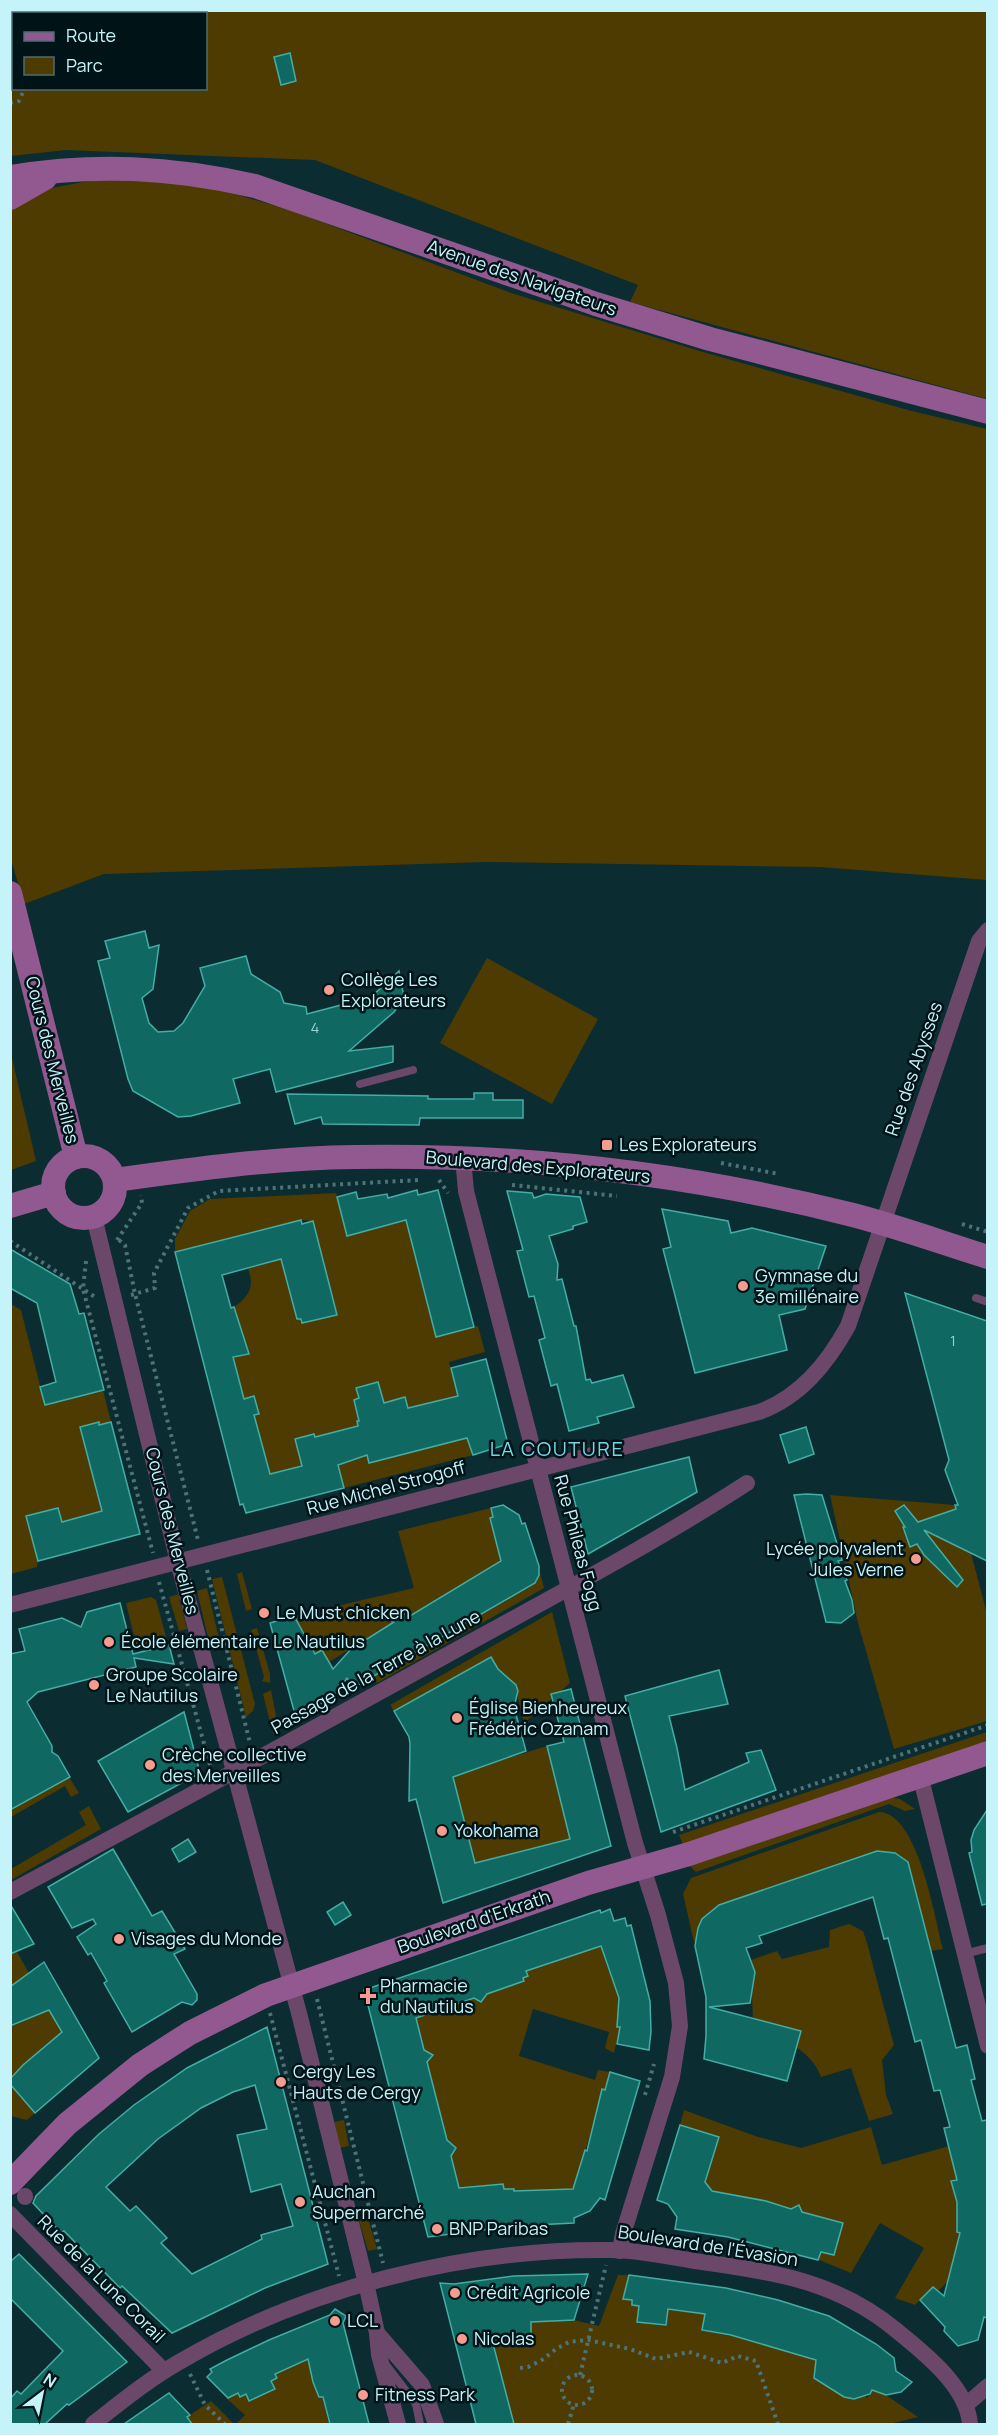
<svg xmlns="http://www.w3.org/2000/svg" width="998" height="2435" font-family="Manrope,sans-serif">
<style>
.green{fill:#4e3b01;fill-rule:evenodd}
.building{fill:#0f6862;stroke:#44ada5;stroke-width:1.5;fill-rule:evenodd}
.lines{fill:none;stroke-linecap:round;stroke-linejoin:round}
.path{stroke:#4d7378;stroke-width:4;stroke-dasharray:3 4.5;stroke-linecap:butt}
.lane{stroke:#6b486a;stroke-width:8}
.street{stroke:#6b486a;stroke-width:16}
.secondary{stroke:#91598f;stroke-width:24}
.poi-dot{fill:#f59c90;stroke:#001317;stroke-width:2}
.labels{text-anchor:middle;stroke-width:5;stroke-linejoin:round;paint-order:stroke}
.number-label{font-size:15px;fill:#98d0d4}
.street-label{font-size:18px;fill:#c5f3fa;stroke:#001317}
.poi-label{font-size:18px;fill:#c5f3fa;stroke:#001317;text-anchor:start}
.neighbourhood-label{font-size:20px;letter-spacing:1.5px;fill:#73d7e7;stroke:#001317}
</style>
<rect width="100%" height="100%" fill="#0b2c31"/>
<g class="green">
<path d="M11,11H987V399L630,302L638,285L315,160L66,150L11,156ZM14,14H206V88H14Z"/>
<polygon points="94,180 147,180 214,188 290,210 511,293 703,352 908,410 987,429 987,880 820,867 486,862 104,874 24,904 10,856 10,207 41,190"/>
<polygon points="487,958 598,1019 552,1104 440,1043"/>
<polygon points="11,1054 36,1161 11,1170 10,1170"/>
<path d="M336,1193L347,1235L406,1221L436,1336L478,1326L485,1352L449,1362L459,1398L409,1408L405,1397L384,1403L378,1382L356,1388L359,1398L354,1400L369,1463L467,1438L473,1455L344,1488L330,1433L315,1437L314,1434L295,1439L302,1466L270,1474L252,1416L259,1414L254,1396L244,1399L240,1385L211,1393L204,1365L248,1354L234,1307C249,1297 255,1286 248,1269L281,1259L297,1319H301L303,1323L337,1314L313,1221L301,1220L175,1252V1239L190,1211L210,1199Z"/>
<polygon points="11,1304 21,1310 45,1405 103,1390 111,1422 99,1425 98,1422 80,1427 102,1511 62,1522 58,1508 26,1516 38,1561 37,1567 11,1574"/>
<polygon points="830,1495 955,1505 971,1553 987,1614 987,1721 894,1749 858,1623"/>
<polygon points="491,1508 493,1517 490,1518 502,1564 410,1616 394,1622 329,1662 315,1654 294,1616 414,1588 398,1531"/>
<polygon points="539,1569 544,1588 377,1683 373,1676 530,1587 537,1580"/>
<polygon points="242,1572 252,1609 246,1611 237,1574"/>
<polygon points="222,1577 255,1704 253,1711 246,1717 212,1579"/>
<polygon points="207,1588 220,1643 210,1646 197,1591"/>
<polygon points="178,1594 187,1629 179,1631 169,1597"/>
<polygon points="151,1597 156,1600 167,1640 137,1648 126,1603"/>
<polygon points="552,1612 570,1683 524,1723 515,1685 409,1703 394,1711 390,1705"/>
<polygon points="257,1628 270,1674 270,1683 262,1681 264,1677 251,1630"/>
<polygon points="271,1690 279,1731 273,1734 263,1694"/>
<polygon points="987,1732 987,1742 683,1845 679,1835"/>
<polygon points="547,1746 573,1838 473,1864 448,1777"/>
<polygon points="69,1777 79,1793 71,1797 65,1786 11,1817 10,1811"/>
<polygon points="888,1797 900,1799 915,1809 905,1811 889,1804 696,1872 689,1865"/>
<polygon points="89,1806 101,1829 11,1880 11,1869 86,1825 79,1812"/>
<path d="M879,1812C918,1812 935,1919 943,1949L931,1951L908,1861L895,1853L882,1851L716,1906L717,1908C703,1915 696,1926 696,1941L694,1942L683,1894L691,1878Z"/>
<path d="M849,1924L863,1931L867,1943L894,2045L882,2060L886,2095L893,2114L869,2121L851,2068L821,2077C811,2048 778,2038 753,2024L751,1960L777,1951L782,1959L829,1947L830,1930Z"/>
<path d="M604,1940C600,1958 612,1979 621,1994L619,2000L617,2027H620L614,2053L605,2048L609,2032L533,2009L519,2056L595,2080L598,2070L610,2072L577,2177L579,2186L566,2194H531L504,2189L503,2184L468,2187L460,2192L415,2014L523,1978L528,1976L525,1969Z"/>
<polygon points="17,1952 29,1973 11,1987 11,1954"/>
<polygon points="49,2010 62,2032 23,2065 10,2079 10,2018 15,2024"/>
<polygon points="10,2084 35,2113 27,2120 11,2116"/>
<polygon points="684,2110 758,2137 801,2148 871,2127 882,2165 949,2146 957,2179 951,2181 960,2214 957,2215 957,2232 960,2233 948,2281 938,2291 933,2287 915,2305 895,2298 924,2248 880,2223 851,2273 817,2259 819,2251 834,2255 843,2223 766,2202 712,2195 703,2181 719,2137 680,2125"/>
<polygon points="344,2120 349,2146 340,2148 334,2122"/>
<polygon points="367,2215 377,2249 368,2251 358,2217"/>
<path d="M618,2275H629L623,2298L632,2300V2305L639,2306L637,2322L666,2325L668,2309L705,2314L702,2330L730,2336L734,2320L749,2340L816,2360L814,2378C830,2388 845,2403 865,2396L867,2398L872,2390L886,2395L918,2417L889,2424H514L489,2327L515,2335H531V2319L536,2322L574,2320L599,2326Z"/>
<polygon points="311,2355 329,2424 236,2424 245,2415 227,2399 238,2393 240,2397 246,2394 250,2401 274,2389 271,2381 277,2378 276,2374"/>
<polygon points="211,2401 234,2424 184,2424 189,2421 187,2417"/>
</g>
<g class="building">
<polygon points="290,53 296,81 281,85 274,57"/>
<polygon points="145,931 149,948 159,945 153,989 142,998 149,1023 158,1032 174,1031 183,1023 205,986 200,968 246,956 251,974 280,992 284,1003 306,1007 307,1014 371,997 399,971 403,992 400,1004 394,1012 349,1051 393,1046 393,1062 276,1092 270,1069 233,1079 240,1103 191,1116 178,1117 133,1091 128,1079 98,961 110,958 105,941"/>
<polygon points="474,1093 493,1093 493,1100 523,1100 523,1118 420,1118 419,1125 323,1124 321,1117 295,1124 287,1094 428,1096 428,1099 474,1099"/>
<polygon points="417,1190 418,1195 438,1190 474,1327 436,1337 406,1220 347,1236 337,1197 356,1192 358,1199 387,1194 388,1198"/>
<polygon points="507,1191 532,1193 534,1198 546,1194 580,1197 587,1222 573,1226 573,1229 549,1236 558,1264 557,1280 562,1279 574,1326 576,1326 586,1380 590,1379 592,1383 623,1375 634,1407 597,1417 599,1423 569,1431 557,1384 551,1386 539,1340 545,1338 534,1296 529,1297 517,1251 523,1250"/>
<polygon points="662,1209 728,1221 731,1233 752,1228 826,1246 805,1309 779,1315 787,1350 695,1373 663,1249 671,1247"/>
<polygon points="301,1220 302,1224 313,1221 337,1315 302,1323 301,1319 297,1319 281,1259 222,1275 231,1308 234,1307 249,1354 233,1357 244,1399 254,1396 259,1414 254,1415 270,1474 302,1466 295,1439 314,1434 315,1437 358,1426 357,1421 359,1421 354,1400 359,1398 356,1388 378,1382 384,1403 405,1397 408,1408 458,1396 451,1368 486,1359 508,1444 473,1455 467,1438 369,1463 367,1455 338,1465 344,1488 246,1513 243,1504 240,1505 175,1252"/>
<polygon points="10,1249 70,1284 79,1314 84,1313 104,1390 45,1405 40,1387 56,1382 37,1303 10,1288"/>
<polygon points="905,1293 987,1321 987,1561 924,1530 963,1580 957,1587 924,1555 917,1544 910,1547 903,1527 905,1527 895,1511 904,1505 918,1522 956,1509 955,1505 958,1505 945,1470 949,1460"/>
<polygon points="99,1422 99,1425 111,1422 140,1534 38,1561 26,1516 58,1508 62,1522 102,1511 80,1427"/>
<polygon points="806,1427 814,1454 789,1463 780,1435"/>
<polygon points="689,1457 697,1492 588,1554 571,1487"/>
<polygon points="807,1494 822,1495 842,1560 838,1561 847,1580 845,1581 852,1600 854,1613 841,1623 826,1622 794,1495"/>
<polygon points="503,1505 519,1515 522,1524 525,1523 539,1566 539,1575 535,1583 353,1688 347,1678 334,1696 296,1718 270,1623 294,1616 315,1654 322,1650 333,1669 351,1649 394,1622 392,1621 408,1612 410,1616 501,1561 490,1518 493,1517 491,1508"/>
<polygon points="120,1603 133,1654 169,1645 174,1664 134,1658 136,1667 38,1692 27,1702 52,1746 52,1752 58,1756 70,1777 10,1810 10,1654 25,1651 19,1629 62,1618 81,1627 87,1612"/>
<polygon points="491,1657 498,1669 516,1685 518,1691 514,1707 526,1751 453,1777 475,1863 570,1839 547,1746 564,1742 551,1694 571,1689 611,1846 443,1903 416,1799 409,1801 410,1744 409,1737 394,1711"/>
<polygon points="719,1670 728,1704 669,1716 677,1748 685,1790 749,1762 746,1753 761,1750 776,1790 661,1832 625,1696"/>
<polygon points="184,1712 200,1773 128,1812 98,1761"/>
<polygon points="987,1810 987,1904 982,1905 969,1853 972,1852 971,1840 974,1830"/>
<polygon points="188,1839 196,1852 179,1862 172,1849"/>
<polygon points="113,1849 152,1916 162,1911 185,1949 174,1954 197,1994 197,2000 192,2005 182,2002 132,2032 104,1983 107,1981 91,1953 88,1955 77,1937 96,1924 93,1919 72,1928 48,1887"/>
<polygon points="877,1851 895,1853 908,1862 956,2048 967,2045 975,2079 971,2080 982,2121 987,2120 987,2318 984,2317 978,2340 958,2346 944,2331 945,2327 920,2300 933,2287 944,2296 960,2233 957,2232 957,2202 951,2181 957,2180 944,2128 950,2127 940,2090 934,2091 921,2040 915,2042 888,1938 884,1939 873,1897 759,1936 762,1943 746,1948 755,1972 750,2003 709,2007 801,2031 787,2081 704,2059 706,2036 706,1997 695,1946 698,1928 702,1919 719,1905"/>
<polygon points="343,1902 351,1915 335,1925 327,1912"/>
<polygon points="10,1904 34,1944 10,1954"/>
<polygon points="610,1909 614,1921 625,1918 627,1926 631,1925 650,2001 651,2031 649,2050 617,2044 620,2027 617,2027 619,1998 601,1946 526,1971 528,1976 523,1978 524,1981 487,1994 481,2002 474,1998 416,2018 424,2050 433,2055 427,2062 447,2140 456,2148 451,2156 459,2188 503,2184 504,2189 514,2189 514,2191 573,2189 585,2150 587,2151 602,2089 605,2090 610,2072 640,2081 605,2200 600,2198 590,2211 574,2218 574,2223 514,2226 428,2237 364,1990 600,1910 601,1913"/>
<polygon points="44,1962 99,2058 35,2113 10,2084 10,2079 23,2065 62,2032 49,2010 10,2026 10,1987"/>
<path d="M267,2027L328,2264L265,2288L172,2333L122,2286L120,2288L64,2231L61,2233L33,2203L36,2196L99,2134L134,2105L187,2068ZM255,2085L267,2129L237,2135L251,2192L281,2184L293,2226L261,2235L262,2239L192,2274L161,2243L167,2238L136,2206L130,2211L106,2187L158,2139L201,2108L233,2092Z"/>
<polygon points="680,2125 719,2137 705,2182 712,2191 766,2201 791,2209 799,2205 802,2212 843,2223 834,2255 821,2252 818,2260 728,2237 675,2229 677,2217 668,2204 657,2200"/>
<polygon points="19,2254 127,2362 69,2405 67,2404 45,2424 10,2424 10,2399 17,2391 21,2394 63,2351 10,2298 10,2262"/>
<polygon points="588,2274 574,2320 531,2322 531,2335 491,2336 514,2424 476,2424 440,2283 454,2284 514,2276"/>
<polygon points="629,2275 726,2288 778,2300 829,2316 876,2344 894,2358 896,2371 912,2382 901,2392 886,2395 872,2390 870,2394 854,2399 844,2397 814,2378 816,2360 731,2335 702,2330 705,2314 668,2309 666,2325 637,2322 639,2306 632,2305 632,2300 623,2299"/>
<polygon points="335,2309 346,2316 343,2323 369,2424 330,2424 323,2397 319,2397 313,2382 308,2359 275,2374 277,2378 271,2381 275,2389 249,2401 246,2394 240,2397 238,2393 228,2398 207,2377 212,2372 210,2369 227,2360 269,2340 330,2315"/>
<polygon points="169,2393 190,2415 187,2417 192,2424 124,2424"/>
</g>
<g class="lines">
<g class="path">
<polyline points="10,29 14,32"/>
<polyline points="10,103 19,101 25,88"/>
<polyline points="721,1163 779,1174"/>
<polyline points="439,1180 448,1193"/>
<polyline points="512,1185 617,1196"/>
<polyline points="962,1224 988,1232"/>
<polyline points="117,1240 142,1203 141,1195"/>
<polyline points="119,1240 125,1245 135,1294 198,1540"/>
<polyline points="10,1241 95,1297"/>
<polyline points="86,1261 83,1289 153,1553"/>
<polyline points="131,1295 155,1288 154,1273 188,1208 219,1191 419,1180"/>
<polyline points="207,1570 250,1743"/>
<polyline points="159,1582 210,1765"/>
<polyline points="673,1832 988,1725"/>
<polyline points="317,1999 383,2263"/>
<polyline points="270,2013 339,2276"/>
<polyline points="645,2095 654,2064"/>
<polyline points="520,2368 528,2367 542,2360 556,2349 569,2342 588,2340 630,2349 656,2359 689,2352 722,2363 738,2356 756,2361 778,2424"/>
<polyline points="190,2374 205,2405 225,2424"/>
<polyline points="580,2375 606,2265"/>
<circle cx="577" cy="2390" r="15"/>
<polyline points="568,2424 574,2404"/>
</g>
<g class="lane">
<polyline points="360,1084 413,1070"/>
<polyline points="976,1298 988,1302"/>
<polyline points="964,1954 988,1948"/>
<polyline points="386,2365 416,2404 420,2424"/>
</g>
<g class="street">
<polyline points="463,1158 466,1191 635,1843 658,1915 676,1983 680,2026 672,2077 623,2234 620,2251"/>
<polyline points="94,1217 178,1562 300,2017 366,2283 377,2333 379,2355 398,2424"/>
<path d="M10,1605L759,1412C800,1397 827,1364 848,1326L979,941L988,930"/>
<polyline points="920,1775 988,2046"/>
<path d="M10,1892C160,1812 308,1732 456,1650C554,1596 653,1544 747,1483"/>
<polyline points="25,2197 25,2196"/>
<polyline points="10,2214 164,2371"/>
<polyline points="377,2333 422,2385 436,2424"/>
<polyline points="966,2405 988,2386"/>
<path d="M93,2424C121,2402 149,2379 181,2361C305,2288 467,2248 611,2250C643,2250 677,2259 709,2263C780,2273 839,2283 896,2330C924,2353 967,2386 970,2424"/>
</g>
<g class="secondary">
<path d="M10,177C96,163 171,167 255,186L596,304L710,339L988,412"/>
<polyline points="10,198 45,178"/>
<polyline points="10,893 76,1157"/>
<circle cx="84" cy="1187" r="31"/>
<path d="M115,1180C194,1169 274,1158 354,1157C522,1154 690,1174 853,1215C899,1227 943,1243 988,1257"/>
<polyline points="10,1206 54,1193"/>
<polyline points="10,2183 67,2124 140,2065 190,2033 266,1995 588,1883 689,1854 988,1753"/>
</g>
</g>
<g class="poi-dot">
<circle cx="329" cy="990" r="6"/>
<rect x="601" y="1139" width="12" height="12" rx="3"/>
<circle cx="743" cy="1286" r="6"/>
<circle cx="916" cy="1559" r="6"/>
<circle cx="264" cy="1613" r="6"/>
<circle cx="109" cy="1642" r="6"/>
<circle cx="94" cy="1685" r="6"/>
<circle cx="457" cy="1718" r="6"/>
<circle cx="150" cy="1765" r="6"/>
<circle cx="442" cy="1831" r="6"/>
<circle cx="119" cy="1939" r="6"/>
<path d="M365 1987h6v6h6v6h-6v6h-6v-6h-6v-6h6z"/>
<circle cx="281" cy="2082" r="6"/>
<circle cx="300" cy="2202" r="6"/>
<circle cx="437" cy="2229" r="6"/>
<circle cx="455" cy="2293" r="6"/>
<circle cx="335" cy="2321" r="6"/>
<circle cx="462" cy="2339" r="6"/>
<circle cx="363" cy="2395" r="6"/>
</g>
<g class="labels">
<g class="number-label">
<text x="315" y="1033">4</text>
<text x="953" y="1346">1</text>
</g>
<g class="street-label">
<text transform="translate(522 278) rotate(19)" y="6">Avenue des Navigateurs</text>
<text transform="translate(52 1060) rotate(76)" y="6">Cours des Merveilles</text>
<text transform="translate(914 1069) rotate(-71)" y="6">Rue des Abysses</text>
<text transform="translate(538 1167) rotate(5)" y="6">Boulevard des Explorateurs</text>
<text transform="translate(386 1488) rotate(-15)" y="6">Rue Michel Strogoff</text>
<text transform="translate(172 1531) rotate(76)" y="6">Cours des Merveilles</text>
<text transform="translate(578 1543) rotate(75)" y="6">Rue Phileas Fogg</text>
<text transform="translate(376 1672) rotate(-29)" y="6">Passage de la Terre à la Lune</text>
<text transform="translate(474 1922) rotate(-19)" y="6">Boulevard d'Erkrath</text>
<text transform="translate(708 2246) rotate(9)" y="6">Boulevard de l'Évasion</text>
<text transform="translate(101 2279) rotate(45)" y="6">Rue de la Lune Corail</text>
</g>
<g class="poi-label">
<text x="341" y="986">Collège Les<tspan x="341" dy="21">Explorateurs</tspan></text>
<text x="619" y="1151">Les Explorateurs</text>
<text x="755" y="1282">Gymnase du<tspan x="755" dy="21">3e millénaire</tspan></text>
<text x="904" y="1555" text-anchor="end">Lycée polyvalent<tspan x="904" dy="21">Jules Verne</tspan></text>
<text x="276" y="1619">Le Must chicken</text>
<text x="121" y="1648">École élémentaire Le Nautilus</text>
<text x="106" y="1681">Groupe Scolaire<tspan x="106" dy="21">Le Nautilus</tspan></text>
<text x="469" y="1714">Église Bienheureux<tspan x="469" dy="21">Frédéric Ozanam</tspan></text>
<text x="162" y="1761">Crèche collective<tspan x="162" dy="21">des Merveilles</tspan></text>
<text x="454" y="1837">Yokohama</text>
<text x="131" y="1945">Visages du Monde</text>
<text x="380" y="1992">Pharmacie<tspan x="380" dy="21">du Nautilus</tspan></text>
<text x="293" y="2078">Cergy Les<tspan x="293" dy="21">Hauts de Cergy</tspan></text>
<text x="312" y="2198">Auchan<tspan x="312" dy="21">Supermarché</tspan></text>
<text x="449" y="2235">BNP Paribas</text>
<text x="467" y="2299">Crédit Agricole</text>
<text x="347" y="2327">LCL</text>
<text x="474" y="2345">Nicolas</text>
<text x="375" y="2401">Fitness Park</text>
</g>
<g class="neighbourhood-label">
<text x="557" y="1456">LA COUTURE</text>
</g>
</g>
<rect width="998" height="2435" fill="none" stroke="#c5f3fa" stroke-width="24"/>
<rect x="12" y="12" width="195" height="78" fill="#001317" stroke="#4f6d72" stroke-width="1.5"/>
<rect x="24" y="32" width="30" height="9" fill="#91598f" stroke="#4f6d72" stroke-width="1.5"/>
<text x="66" y="42" font-size="18" fill="#c5f3fa">Route</text>
<rect x="24" y="57" width="30" height="18" fill="#4e3b01" stroke="#4f6d72" stroke-width="1.5"/>
<text x="66" y="72" font-size="18" fill="#c5f3fa">Parc</text>
<g transform="translate(42 2393) rotate(32)" stroke="#001317" stroke-width="4.5" paint-order="stroke">
<path d="M0-4.5L10 22L0 15L-10 22Z" fill="#c5f3fa"/>
<text y="-9" font-size="16" font-weight="bold" text-anchor="middle" fill="#c5f3fa">N</text>
</g>
</svg>
